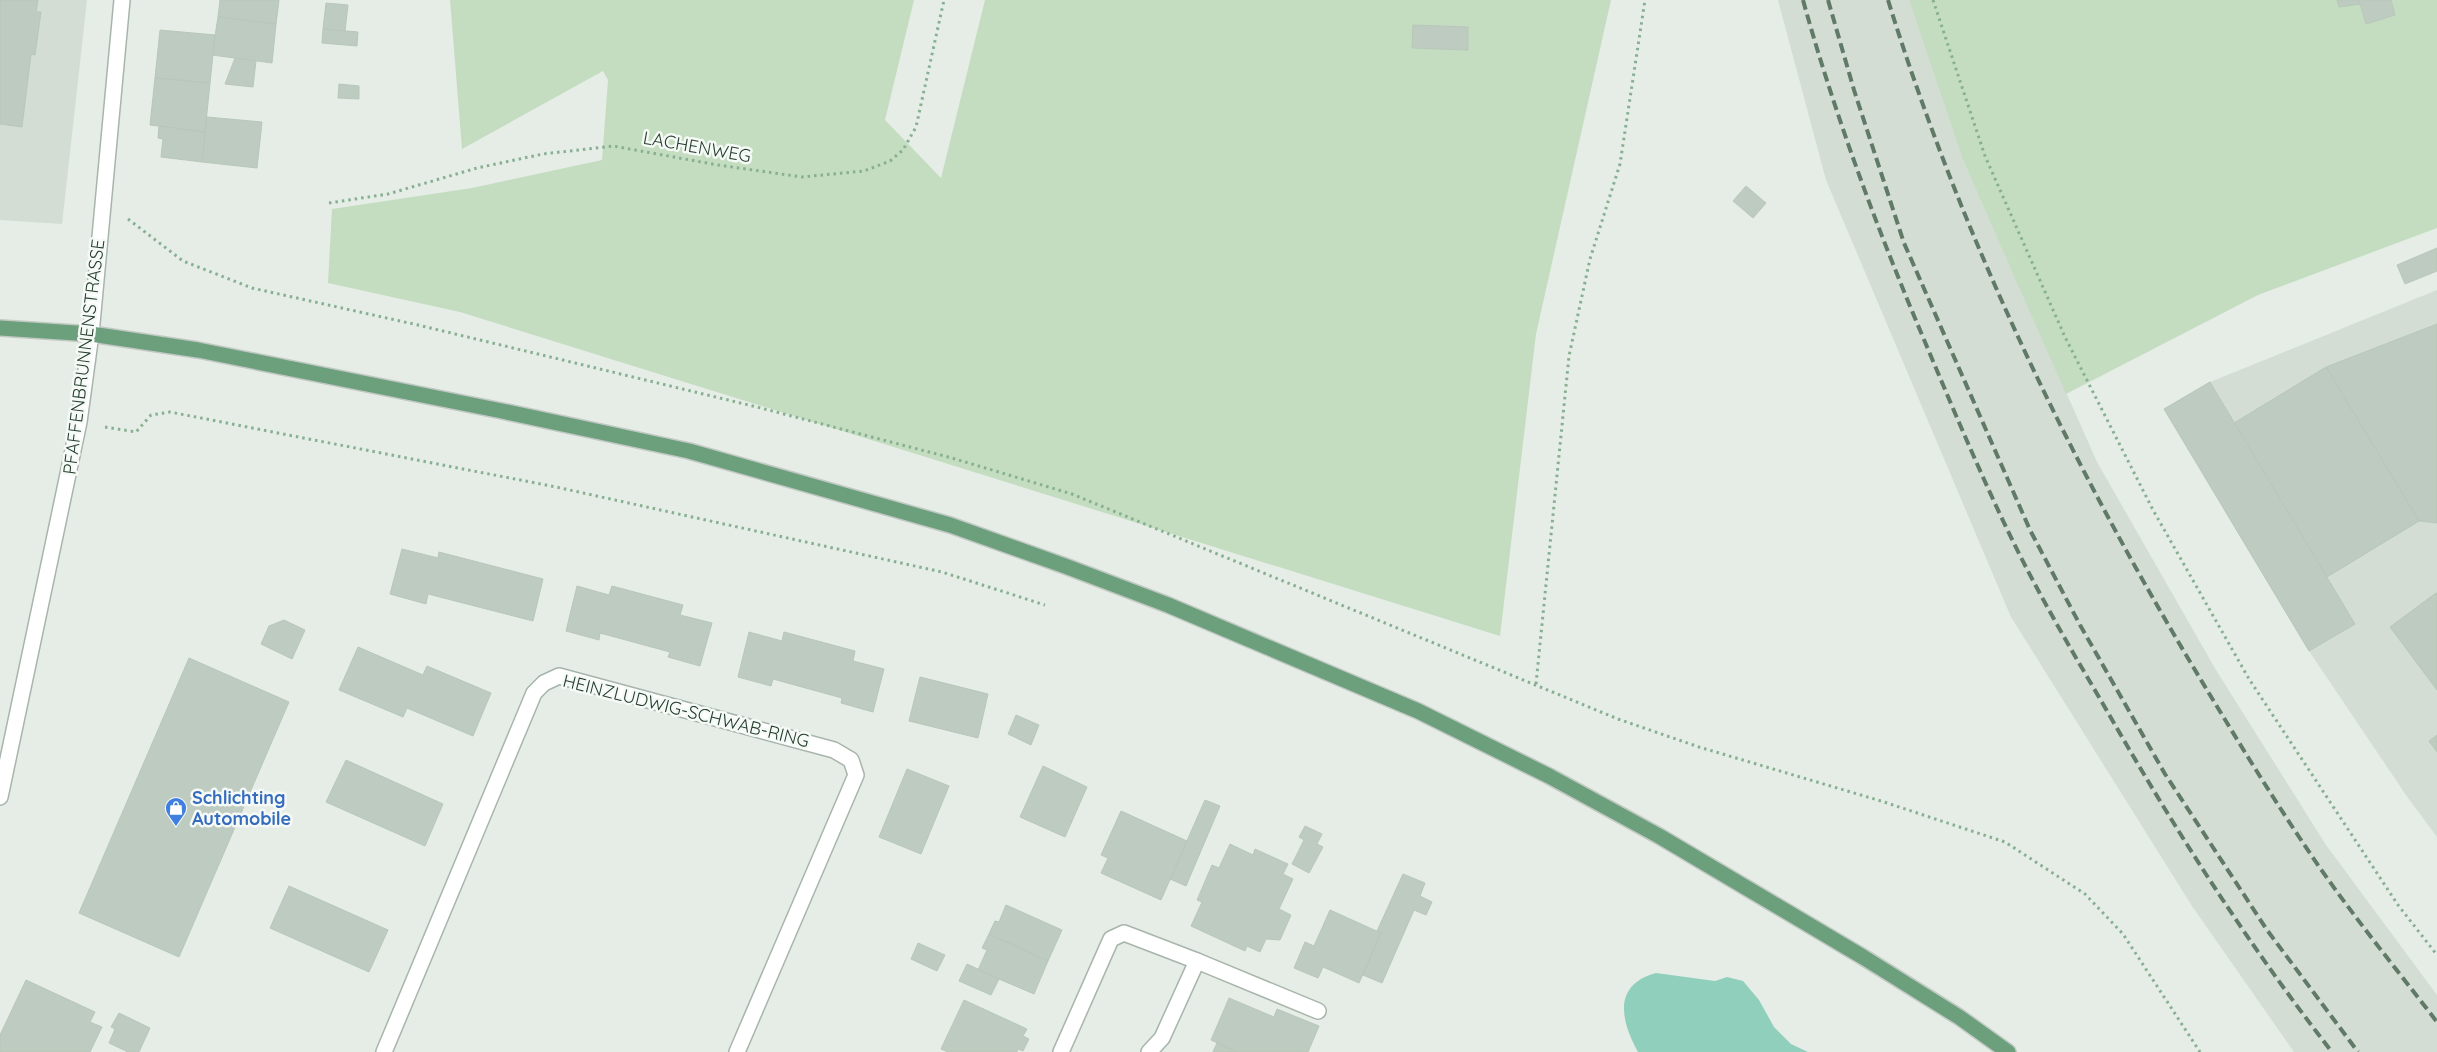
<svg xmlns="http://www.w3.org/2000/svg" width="2437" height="1052" font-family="Quicksand,sans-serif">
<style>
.built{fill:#d3ddd4}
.green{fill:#c4ddc0}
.water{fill:#91cfbd}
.building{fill:#bdcbc0;stroke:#b8c7ba}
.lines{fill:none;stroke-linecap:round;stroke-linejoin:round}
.street-casing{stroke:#a8b5ab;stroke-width:18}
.primary-casing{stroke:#c2c9c4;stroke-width:18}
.path{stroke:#87af91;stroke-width:3;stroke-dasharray:2.5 4;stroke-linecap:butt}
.street{stroke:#fff;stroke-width:15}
.primary{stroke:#6ca07c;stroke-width:15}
.rail{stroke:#607a67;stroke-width:4;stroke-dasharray:10 5;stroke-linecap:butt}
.labels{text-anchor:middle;stroke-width:5;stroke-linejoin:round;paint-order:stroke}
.street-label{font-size:18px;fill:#253e2d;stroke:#f6faf6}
.shop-label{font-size:18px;font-weight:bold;fill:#366cbe;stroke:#f6faf6;text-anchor:start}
</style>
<rect width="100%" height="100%" fill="#e5ede6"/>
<g class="built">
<polygon points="0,0 87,0 62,224 0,220"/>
<polygon points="1778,0 1909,0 1962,158 2097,462 2216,670 2326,845 2437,995 2437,1052 2294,1052 2192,906 2011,617 1826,180"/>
<polygon points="2437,290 2437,837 2408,798 2309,651 2164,409 2210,382"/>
</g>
<g class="green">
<polygon points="450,0 914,0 885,120 941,178 985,0 1611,0 1536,334 1500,636 460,312 328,283 332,209 472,188 602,160 608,80 603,71 462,149"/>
<polygon points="1909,0 2437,0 2437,228 2258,295 2066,394 1962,158"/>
</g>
<path class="water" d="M1656,973L1715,981L1727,977L1743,981L1759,1000L1774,1027L1791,1044L1808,1052H1638C1621,1021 1612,985 1656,973Z"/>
<g class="building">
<polygon points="0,0 38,0 36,12 41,12 35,55 31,54 22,127 0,124"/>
<polygon points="220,0 279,0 276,24 218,17"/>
<polygon points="2337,0 2359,0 2360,4 2339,7"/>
<polygon points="2359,0 2391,0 2395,15 2366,24"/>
<polygon points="326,3 348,5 345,31 323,29"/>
<polygon points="218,17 276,24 272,63 212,55"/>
<polygon points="1413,25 1468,27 1468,50 1412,48"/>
<polygon points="323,29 358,32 357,46 322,43"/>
<polygon points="160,30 215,35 210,83 155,78"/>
<polygon points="235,58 256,61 253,87 225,84"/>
<polygon points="155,78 210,83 205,132 150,125"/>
<polygon points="339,84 359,86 359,99 338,98"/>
<polygon points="207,117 262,122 257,168 202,162"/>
<polygon points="159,126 205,132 202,162 161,157 163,139 158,138"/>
<polygon points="1746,186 1766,203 1753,218 1733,201"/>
<polygon points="2437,248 2437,271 2405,284 2397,265"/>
<polygon points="2437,324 2437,523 2419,521 2326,367"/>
<polygon points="2326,367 2419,521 2327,577 2234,423"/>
<polygon points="2210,382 2355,624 2309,651 2164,409"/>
<polygon points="402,549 438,558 439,552 543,579 533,621 428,594 426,604 390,594"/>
<polygon points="577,586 609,595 612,586 683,605 680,615 712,623 700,666 668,657 670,652 600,633 599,640 566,631"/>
<polygon points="2436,593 2437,593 2437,690 2390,627"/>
<polygon points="284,620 305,630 292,659 261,644 269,626"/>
<polygon points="749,632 782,641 784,632 855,651 853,661 884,669 873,712 841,703 842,698 773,679 771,686 738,677"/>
<polygon points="358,647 423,675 427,666 491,693 473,736 407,708 403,717 339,690"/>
<polygon points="189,658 289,702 179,957 79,913"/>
<polygon points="920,677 988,694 978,738 909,721"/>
<polygon points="1016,715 1039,725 1031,745 1008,734"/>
<polygon points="2437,735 2437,752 2429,741"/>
<polygon points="346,760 443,804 425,846 326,802"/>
<polygon points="1043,766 1087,787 1065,837 1020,817"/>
<polygon points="907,769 949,786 921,854 879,837"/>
<polygon points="1205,800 1220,806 1186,886 1170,879"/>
<polygon points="1121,811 1187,841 1161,900 1101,873 1108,858 1101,855"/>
<polygon points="1305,826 1322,834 1317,844 1323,847 1309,873 1292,864 1304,840 1299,837"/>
<polygon points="1230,844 1253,855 1255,849 1288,864 1283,874 1293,879 1279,909 1291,915 1280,940 1266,939 1260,952 1247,946 1245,951 1191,926 1202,902 1197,900 1212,865 1219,868"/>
<polygon points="1403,874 1425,883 1420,896 1432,902 1426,915 1414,910 1382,983 1363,975 1381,933 1377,931"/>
<polygon points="289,886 388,930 369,972 270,928"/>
<polygon points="1006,905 1062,930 1048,961 989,934 995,921 999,922"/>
<polygon points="1330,910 1381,933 1359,983 1323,967 1318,978 1294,968 1305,942 1314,946"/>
<polygon points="989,934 1048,961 1034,994 978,970 987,950 982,948"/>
<polygon points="918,943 945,955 937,971 911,959"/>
<polygon points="967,964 999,979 991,995 959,981"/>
<polygon points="26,980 95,1012 90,1022 102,1027 90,1052 0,1052 0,1035"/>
<polygon points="1229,998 1274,1017 1277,1009 1319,1026 1308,1052 1237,1052 1211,1040"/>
<polygon points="964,1000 1027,1029 1023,1036 1029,1039 1023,1051 1018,1049 1017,1052 948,1052 941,1049"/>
<polygon points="119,1013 150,1028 139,1052 128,1052 109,1043 115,1029 111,1027"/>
<polygon points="1217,1043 1237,1052 1213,1052"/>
</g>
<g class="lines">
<g class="street-casing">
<g id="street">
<polyline points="0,797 79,422 91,334 122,0"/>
<polyline points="1197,961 1318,1011"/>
<polyline points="384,1052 534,693 544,683 559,676 834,750 851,760 856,775 737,1052"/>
<polyline points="1061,1052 1111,939 1124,933 1197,961 1162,1038 1149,1052"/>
</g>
</g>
<g class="primary-casing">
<polyline id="primary" points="0,328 91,334 198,350 502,411 689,451 950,525 1065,566 1168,605 1418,711 1549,776 1659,836 1863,957 1959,1017 2008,1052"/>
</g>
<g class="path">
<polyline points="1933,0 1985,156 2065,337 2153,510 2249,679 2398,905 2437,955"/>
<polyline points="329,203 388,194 477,168 543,154 613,146 718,165 802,177 864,171 890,161 903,150 916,127 944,0"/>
<polyline points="128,219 183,261 252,288 418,325 757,407 952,458 1072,494 1618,719 1699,747 1881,801 2005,842 2085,894 2123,934 2200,1052"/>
<polyline points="105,427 136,432 151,415 170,412 556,487 942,572 1045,605"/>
<polyline points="1536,684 1569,356 1590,259 1620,164 1645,0"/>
</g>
<use href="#street" class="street"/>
<use href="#primary" class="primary"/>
<g class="rail">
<path d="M1803,0C1835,116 1878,231 1925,342C1951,404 1977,466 2006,527C2035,588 2069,646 2103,704C2172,825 2246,942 2332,1052"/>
<polyline points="1828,0 1854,90 1904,243 2030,530 2080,625 2165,774 2267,930 2358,1052"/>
<path d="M1888,0C1962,239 2072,466 2201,680C2239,743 2278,807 2320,868C2357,921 2398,971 2437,1022"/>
</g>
</g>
<defs>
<g id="shop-pin" transform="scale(1.125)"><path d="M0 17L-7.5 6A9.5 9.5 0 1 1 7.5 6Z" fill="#3f7fe0" stroke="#f6faf6"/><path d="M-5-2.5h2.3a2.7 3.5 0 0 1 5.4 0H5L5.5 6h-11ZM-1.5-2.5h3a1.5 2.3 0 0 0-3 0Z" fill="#fff"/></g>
</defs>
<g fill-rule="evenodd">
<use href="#shop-pin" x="176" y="808"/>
</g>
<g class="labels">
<g class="street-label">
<text transform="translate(697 147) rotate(10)" y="6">LACHENWEG</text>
<text transform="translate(84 357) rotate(-83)" y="6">PFAFFENBRUNNENSTRASSE</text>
<text transform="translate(686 711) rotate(14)" y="6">HEINZLUDWIG-SCHWAB-RING</text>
</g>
<g class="shop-label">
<text x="192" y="804">Schlichting<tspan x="192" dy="21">Automobile</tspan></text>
</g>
</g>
</svg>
